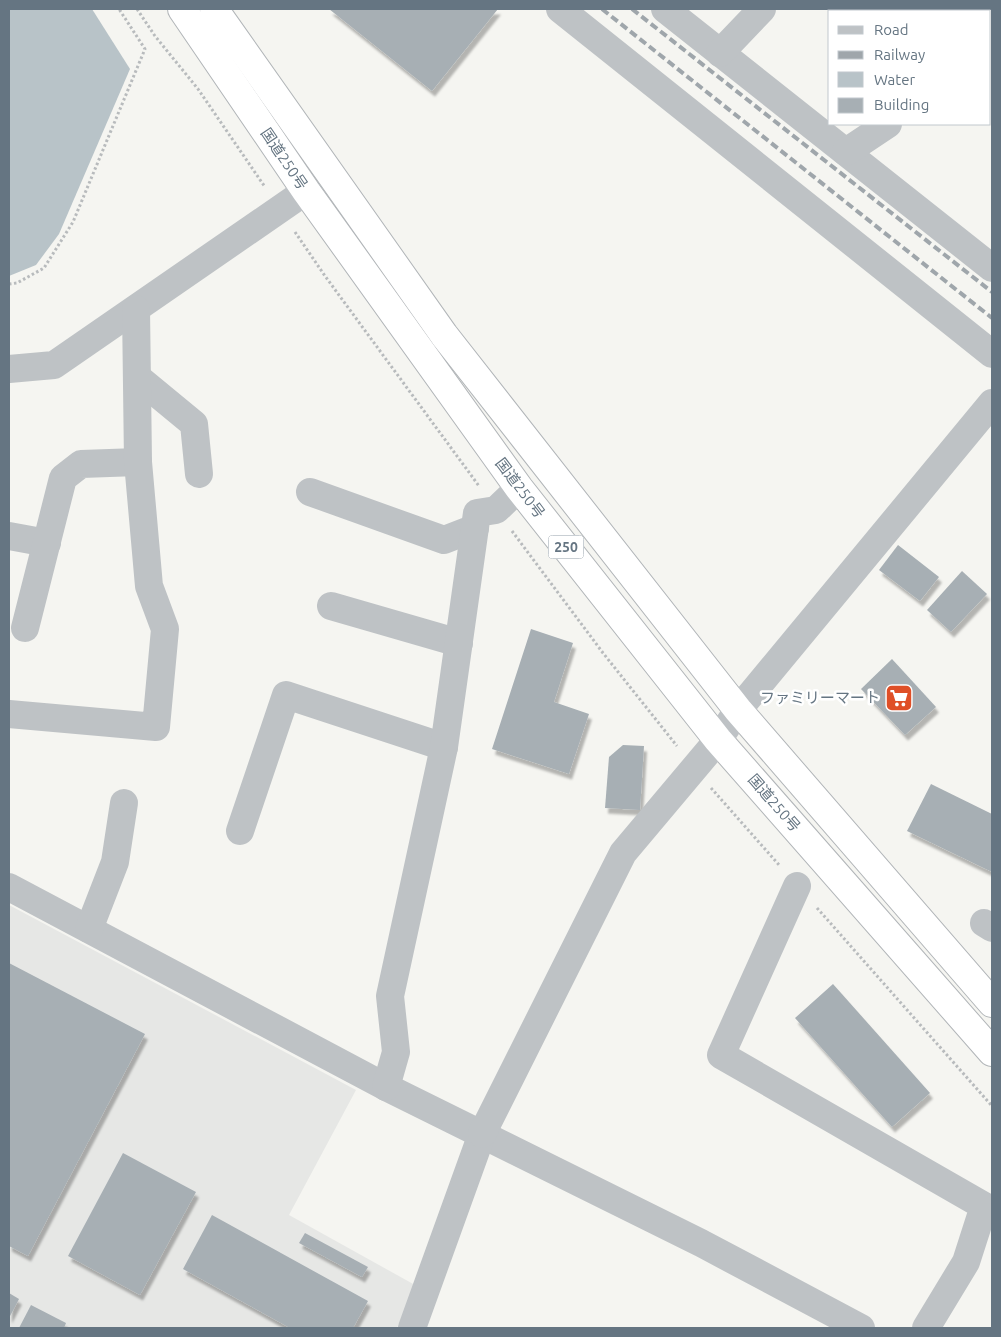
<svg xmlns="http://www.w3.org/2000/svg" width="1001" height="1337" font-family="Ubuntu,'Noto Sans JP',sans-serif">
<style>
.built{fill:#e6e7e5}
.water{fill:#b8c3c8}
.building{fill:#a7afb4;filter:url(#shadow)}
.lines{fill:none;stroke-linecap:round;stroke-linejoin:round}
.trunk-casing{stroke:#b1b5b8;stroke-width:30}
.path{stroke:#b8bbbd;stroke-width:3;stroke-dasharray:2.5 2.5;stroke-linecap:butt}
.minor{stroke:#bec2c5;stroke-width:28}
.tertiary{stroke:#bec2c5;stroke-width:28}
.trunk{stroke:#fff;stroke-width:28}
.rail{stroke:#9fa6ab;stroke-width:4;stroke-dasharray:8 4;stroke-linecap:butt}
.labels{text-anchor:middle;stroke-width:5;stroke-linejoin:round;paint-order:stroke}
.shield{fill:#fff;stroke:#939ea8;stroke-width:1}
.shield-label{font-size:14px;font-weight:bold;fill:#657582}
.street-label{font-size:15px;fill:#657582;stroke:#fff}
.poi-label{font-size:15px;fill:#657582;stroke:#fff;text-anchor:end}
</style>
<defs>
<filter id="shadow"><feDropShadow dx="3" dy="5.5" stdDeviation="1" flood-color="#0004"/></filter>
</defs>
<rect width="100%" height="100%" fill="#f5f5f1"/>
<polygon class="built" points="9,905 356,1090 289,1215 415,1285 397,1328 9,1328"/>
<polygon class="water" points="9,9 92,9 130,69 59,234 36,265 9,276"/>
<g class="building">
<polygon points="329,9 498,9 432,91"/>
<polygon points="898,545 939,577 920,601 879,570"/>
<polygon points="962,571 987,594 951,632 927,610"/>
<polygon points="531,629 573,643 554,702 589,714 569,774 492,749"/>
<polygon points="892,659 936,707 905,735 861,689"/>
<polygon points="623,745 644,746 640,810 605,808 609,757"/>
<polygon points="931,784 992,814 992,872 907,831"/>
<polygon points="9,963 145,1034 28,1256 9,1246"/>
<polygon points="833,984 930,1093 892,1127 795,1018"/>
<polygon points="123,1153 196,1192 140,1295 68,1256"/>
<polygon points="212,1215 368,1301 353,1328 290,1328 183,1269"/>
<polygon points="305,1233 368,1267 362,1277 299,1243"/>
<polygon points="9,1293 19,1299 9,1318"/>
<polygon points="31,1305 66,1323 64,1328 19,1328"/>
</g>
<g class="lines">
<g class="trunk-casing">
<g id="trunk">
<polyline points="182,9 306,191 519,488 718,740 992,1052"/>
<polyline points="214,9 444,335 738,710 992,1003"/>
</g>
</g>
<g class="path">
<polyline points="137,9 155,36 198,89 265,187"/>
<polyline points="295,232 325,276 479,486"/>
<polyline points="9,284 17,283 44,268 73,222 145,49 119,9"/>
<polyline points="512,531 603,653 677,746"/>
<polyline points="711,788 780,866"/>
<polyline points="817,908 992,1106"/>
</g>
<g class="minor">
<polyline points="560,9 992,354"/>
<polyline points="665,9 992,268"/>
<polyline points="873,9 876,11"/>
<polyline points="720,53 762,9"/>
<polyline points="846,152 888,124"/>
<polyline points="9,369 54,365 306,191"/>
<polyline points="137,377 194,424 199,474"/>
<polyline points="310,492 444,540 475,528"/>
<polyline points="9,536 47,543"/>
<polyline points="331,606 459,643"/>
<polyline points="25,628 63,478 81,464 138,462"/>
<polyline points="9,714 156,727 165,629 149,586 138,462 136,309"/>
<polyline points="240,831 286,695 444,747"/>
<polyline points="797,886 721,1055 984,1206 966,1262 926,1328"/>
<polyline points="9,887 386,1087 701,1243 861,1328"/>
<polyline points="984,923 992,928"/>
<polyline points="89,929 115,862 124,803"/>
<polyline points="386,1087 396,1052 390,996 444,747 477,513 496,510 519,488"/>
<polyline points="412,1328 482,1134"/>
</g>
<polyline class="tertiary" points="482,1134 623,853 718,740 738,710 992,403"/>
<use href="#trunk" class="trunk"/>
<g class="rail">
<polyline points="602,9 992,318"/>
<polyline points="632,9 992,292"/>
</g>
</g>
<defs>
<g id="supermarket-square" transform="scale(1.4375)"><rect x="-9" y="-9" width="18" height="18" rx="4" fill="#df4f27" stroke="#fff"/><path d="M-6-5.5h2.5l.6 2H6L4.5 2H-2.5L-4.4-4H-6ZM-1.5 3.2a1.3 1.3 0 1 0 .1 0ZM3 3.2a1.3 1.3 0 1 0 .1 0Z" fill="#fff"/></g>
</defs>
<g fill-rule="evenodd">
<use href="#supermarket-square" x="899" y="698"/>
</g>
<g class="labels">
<rect class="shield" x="548.5" y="535.5" width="35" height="23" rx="4"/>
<g class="shield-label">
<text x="566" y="552">250</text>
</g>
<g class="street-label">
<text transform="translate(284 159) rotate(56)" y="5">国道250号</text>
<text transform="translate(520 488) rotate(53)" y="5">国道250号</text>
<text transform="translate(774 803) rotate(49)" y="5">国道250号</text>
</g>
<g class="poi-label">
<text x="880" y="703">ファミリーマート</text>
</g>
</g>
<rect width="1001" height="1337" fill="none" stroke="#657582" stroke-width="20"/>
<rect x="828" y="10" width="162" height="115" fill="#ffffff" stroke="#c1c8cd"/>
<rect x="838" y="26" width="25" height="8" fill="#bec2c5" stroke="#c1c8cd"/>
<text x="874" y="35" font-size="15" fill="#657582">Road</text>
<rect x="838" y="51" width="25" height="8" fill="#9fa6ab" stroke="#c1c8cd"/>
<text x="874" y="60" font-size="15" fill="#657582">Railway</text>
<rect x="838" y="72" width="25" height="15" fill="#b8c3c8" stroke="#c1c8cd"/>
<text x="874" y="85" font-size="15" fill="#657582">Water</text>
<rect x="838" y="98" width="25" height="15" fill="#a7afb4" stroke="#c1c8cd"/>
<text x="874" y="110" font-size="15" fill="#657582">Building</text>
</svg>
